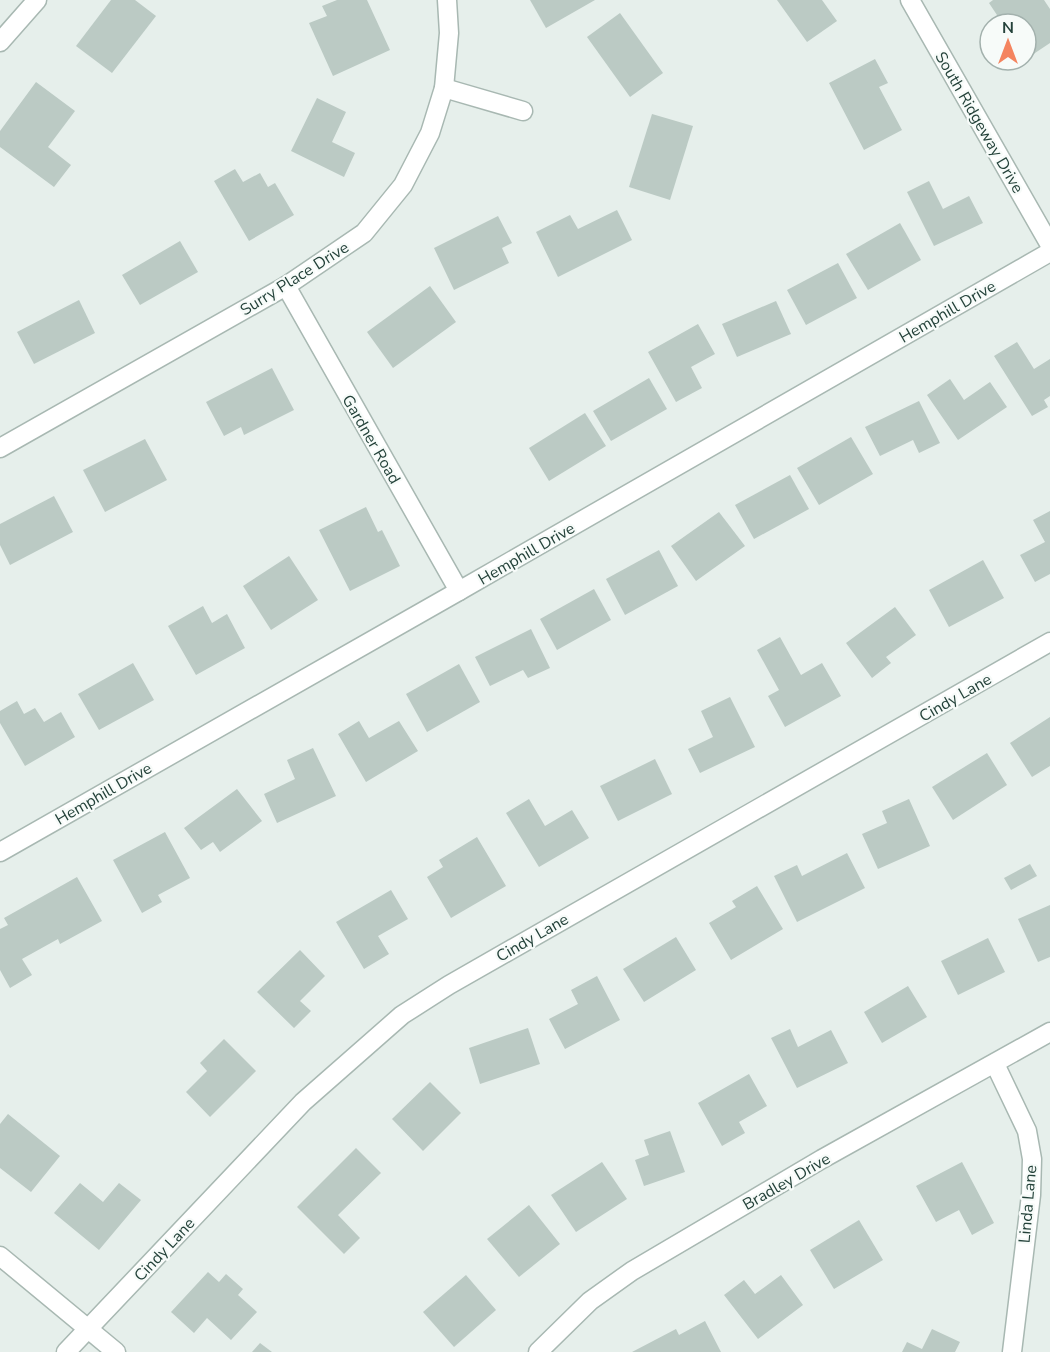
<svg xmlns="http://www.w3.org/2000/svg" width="1050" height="1352" font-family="'Nunito Sans',sans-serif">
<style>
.building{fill:#bbcac4}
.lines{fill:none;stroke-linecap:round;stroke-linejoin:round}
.minor-casing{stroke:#a8b8b2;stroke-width:21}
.minor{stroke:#fff;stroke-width:18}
.labels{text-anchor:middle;stroke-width:4.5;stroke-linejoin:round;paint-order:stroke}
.street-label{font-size:16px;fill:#24423a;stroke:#f7fbf9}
</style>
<rect width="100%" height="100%" fill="#e6efeb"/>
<g class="building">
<polygon points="111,0 135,0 156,16 112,73 76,46"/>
<polygon points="337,0 367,0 390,50 333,76 309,23 327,16 322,6"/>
<polygon points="530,0 595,0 546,28"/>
<polygon points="777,0 822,0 837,21 807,42"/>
<polygon points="993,0 1044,0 1050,9 1050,43 1026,59 1026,24 1003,24 989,3"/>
<polygon points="620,13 663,73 630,97 587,37"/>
<polygon points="875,59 888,83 879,87 902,130 864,150 829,83"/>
<polygon points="36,82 75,111 48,147 71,165 54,187 0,147 0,131"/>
<polygon points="317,98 346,112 332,142 355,153 344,177 291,151"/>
<polygon points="652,114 693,126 670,200 629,187"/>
<polygon points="235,169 243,182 260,173 268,187 275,183 294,215 249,241 214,181"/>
<polygon points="929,181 943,209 969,196 983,223 934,246 907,192"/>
<polygon points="617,210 632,240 558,277 536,232 570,215 578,229"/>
<polygon points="498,216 512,243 502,248 509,263 454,290 434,248"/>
<polygon points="900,223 921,260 868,290 846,254"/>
<polygon points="180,241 198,272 140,305 122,275"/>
<polygon points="838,263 857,298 806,325 787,290"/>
<polygon points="430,286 456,322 393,368 367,332"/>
<polygon points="79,300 95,333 34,364 17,332"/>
<polygon points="776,301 791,334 737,357 722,324"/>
<polygon points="698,324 715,354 691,367 702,388 676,402 648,352"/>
<polygon points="1017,342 1034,369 1050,359 1050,396 1044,400 1048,407 1032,416 994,356"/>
<polygon points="272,368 294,410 244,435 241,427 224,436 206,402"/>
<polygon points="649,378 667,409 611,441 593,411"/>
<polygon points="950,379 964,400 990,382 1007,407 958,440 927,395"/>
<polygon points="919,401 940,443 919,453 913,440 880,456 865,427"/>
<polygon points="585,413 606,446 549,481 529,448"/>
<polygon points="851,437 873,474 819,505 797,468"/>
<polygon points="145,439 167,480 105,512 83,470"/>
<polygon points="790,475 809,509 754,539 735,505"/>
<polygon points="54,496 73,532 10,565 0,545 0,524"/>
<polygon points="366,507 378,532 382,530 400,566 350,591 319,530"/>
<polygon points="1050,511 1050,574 1035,582 1020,555 1045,542 1033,520"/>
<polygon points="719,512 745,546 696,581 671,546"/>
<polygon points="659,550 678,586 625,615 606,579"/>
<polygon points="289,556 318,600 271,630 243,586"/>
<polygon points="983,560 1004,598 949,627 929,590"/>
<polygon points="594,589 611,620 557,650 540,619"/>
<polygon points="203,606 212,623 227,614 245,648 196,675 168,626"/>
<polygon points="895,607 916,635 886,657 891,663 872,678 846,643"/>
<polygon points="531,629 550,668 528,678 523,670 490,686 475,657"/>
<polygon points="780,637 801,675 822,663 841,696 785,727 768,696 779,690 757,650"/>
<polygon points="133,663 154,700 99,730 78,694"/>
<polygon points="459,664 480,702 427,732 406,694"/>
<polygon points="730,697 755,747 700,773 688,749 713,737 701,711"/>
<polygon points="17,701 24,714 35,708 44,722 61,712 75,737 25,766 0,723 0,711"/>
<polygon points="1050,717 1050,766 1032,777 1010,743"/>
<polygon points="359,721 369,738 399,721 418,751 366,782 338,734"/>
<polygon points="313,748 336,796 277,823 264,794 295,779 287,760"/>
<polygon points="987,753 1007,785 953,820 932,787"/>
<polygon points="655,759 672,794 618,821 600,786"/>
<polygon points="237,789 262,821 220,852 213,842 201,850 184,828"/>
<polygon points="529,799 545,826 572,810 589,838 539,867 506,813"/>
<polygon points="909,799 930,846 878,869 862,834 887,823 882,811"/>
<polygon points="165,832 190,878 158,895 162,902 142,913 113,860"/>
<polygon points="477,837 506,886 451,918 427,877 443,867 439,860"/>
<polygon points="847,853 865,888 797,922 774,876 797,865 802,876"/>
<polygon points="1030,864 1037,876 1011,890 1004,878"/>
<polygon points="77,877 102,921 60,944 58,939 22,959 32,975 10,988 0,970 0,929 8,925 4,918"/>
<polygon points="757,886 783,929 731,960 709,923 736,907 732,901"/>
<polygon points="391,890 408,919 378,936 389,954 364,969 336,922"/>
<polygon points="1050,905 1050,957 1038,962 1018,919"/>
<polygon points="676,937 696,970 644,1002 623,969"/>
<polygon points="988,938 1005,972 958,995 941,961"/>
<polygon points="300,950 325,976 300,1001 311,1011 294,1028 257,992"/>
<polygon points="597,976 620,1020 565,1049 549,1019 578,1004 571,990"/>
<polygon points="908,986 927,1017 882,1043 864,1012"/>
<polygon points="528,1028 540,1064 480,1084 469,1048"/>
<polygon points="790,1029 798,1047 831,1030 848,1063 797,1088 771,1038"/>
<polygon points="224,1039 256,1071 210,1117 186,1092 207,1071 200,1063"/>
<polygon points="749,1074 767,1106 739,1122 745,1133 722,1146 698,1103"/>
<polygon points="430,1082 461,1113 423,1151 392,1119"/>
<polygon points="8,1114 60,1156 31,1192 0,1168 0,1124"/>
<polygon points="670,1131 685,1172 644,1186 635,1160 649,1155 644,1140"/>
<polygon points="356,1148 381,1173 338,1215 360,1238 344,1254 297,1207"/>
<polygon points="602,1162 627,1199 576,1232 551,1195"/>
<polygon points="962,1162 994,1223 972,1235 959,1210 936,1222 916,1186"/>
<polygon points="80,1183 103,1202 119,1183 141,1200 99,1250 54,1213"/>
<polygon points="529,1205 560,1244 519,1277 487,1239"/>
<polygon points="859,1220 883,1260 834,1289 810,1250"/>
<polygon points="208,1272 219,1282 226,1274 243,1289 238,1295 257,1312 231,1340 207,1318 194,1333 171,1312"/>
<polygon points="466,1275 496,1310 454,1347 423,1312"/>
<polygon points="781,1275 803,1305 758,1339 724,1295 744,1280 755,1294"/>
<polygon points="705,1321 721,1352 632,1352 676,1329 679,1335"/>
<polygon points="932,1329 960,1342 955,1352 902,1352 907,1342 922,1349"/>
<polygon points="260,1343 272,1352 252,1352"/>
</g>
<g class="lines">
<g class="minor-casing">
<g id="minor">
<polyline points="910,0 1050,245"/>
<polyline points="0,42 37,0"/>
<polyline points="444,88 523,111"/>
<polyline points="286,286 459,591"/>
<polyline points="0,448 286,286 364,233 403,185 430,133 444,88 449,33 447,0"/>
<polyline points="0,852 459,591 1050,252"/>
<polyline points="995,1064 1027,1131 1032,1159 1031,1195 1012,1352"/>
<polyline points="0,1256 116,1352"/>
<polyline points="66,1352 303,1102 402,1015 449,985 1050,642"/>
<polyline points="538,1352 590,1301 632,1271 822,1159 1050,1032"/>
</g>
</g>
<use href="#minor" class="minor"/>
</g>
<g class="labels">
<g class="street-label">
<text transform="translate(980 122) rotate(60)" y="6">South Ridgeway Drive</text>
<text transform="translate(294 278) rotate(-32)" y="6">Surry Place Drive</text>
<text transform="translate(947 311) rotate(-30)" y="6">Hemphill Drive</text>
<text transform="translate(372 439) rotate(60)" y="6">Gardner Road</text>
<text transform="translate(526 553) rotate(-30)" y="6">Hemphill Drive</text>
<text transform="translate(955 697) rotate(-30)" y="6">Cindy Lane</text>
<text transform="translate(103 793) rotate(-30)" y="6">Hemphill Drive</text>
<text transform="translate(532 937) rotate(-30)" y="6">Cindy Lane</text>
<text transform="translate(786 1181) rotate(-30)" y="6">Bradley Drive</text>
<text transform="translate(1027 1204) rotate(-85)" y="6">Linda Lane</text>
<text transform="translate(164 1249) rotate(-47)" y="6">Cindy Lane</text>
</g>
</g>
<g transform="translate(1008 42)"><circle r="28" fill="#f7fbf9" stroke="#a3b1ad" stroke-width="1.5"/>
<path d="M0-4.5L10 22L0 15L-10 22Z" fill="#f4845f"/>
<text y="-9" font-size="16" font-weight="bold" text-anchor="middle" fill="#24423a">N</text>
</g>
</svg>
